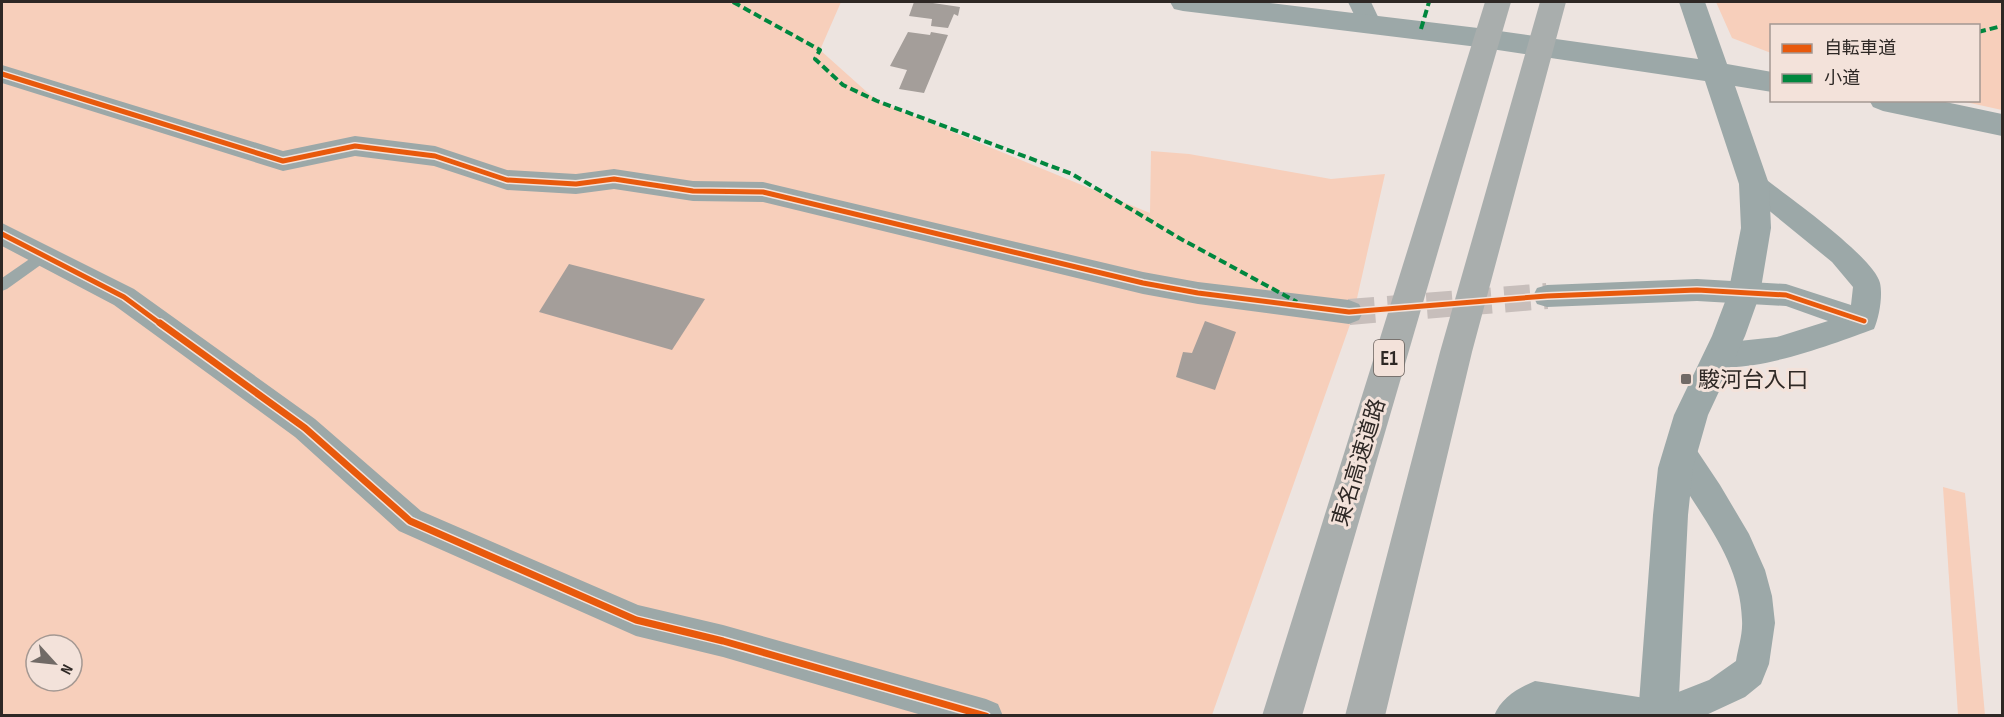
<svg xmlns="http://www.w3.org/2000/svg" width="2004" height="717" font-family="'Sofia Sans Condensed','Noto Sans JP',sans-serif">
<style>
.green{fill:#f7cfbb;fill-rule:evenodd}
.building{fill:#a49e9a}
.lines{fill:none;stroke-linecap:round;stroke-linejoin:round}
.minor-tunnel{stroke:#c7bebb;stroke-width:26;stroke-dasharray:26 13;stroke-linecap:butt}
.service{fill:#9ca8a8;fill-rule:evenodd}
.minor{fill:#9ca8a8;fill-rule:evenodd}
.tertiary{fill:#9ca8a8;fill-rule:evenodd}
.motorway{fill:#a9aead;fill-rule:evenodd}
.quiet{stroke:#00873e;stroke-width:4;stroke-dasharray:8 4;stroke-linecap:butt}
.cycleway-far1-casing{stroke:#f3e2da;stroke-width:8}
.cycleway-casing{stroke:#f3e2da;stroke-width:10}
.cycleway-far1{stroke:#e8590c;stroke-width:5}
.cycleway{stroke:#e8590c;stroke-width:7}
.poi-dot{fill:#716a66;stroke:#f3e2da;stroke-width:2}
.labels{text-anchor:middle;stroke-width:6;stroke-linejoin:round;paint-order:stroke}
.shield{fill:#f3e2da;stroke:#69605b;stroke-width:1.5}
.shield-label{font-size:21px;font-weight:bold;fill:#2e2825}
.poi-label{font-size:22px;fill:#2e2825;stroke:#f3e2da;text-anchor:start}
.street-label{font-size:22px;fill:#2e2825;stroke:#f3e2da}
</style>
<rect width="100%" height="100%" fill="#ede4e0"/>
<g class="green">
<path d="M2,2H841L820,50L877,101L1150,213L1151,151L1189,154L1331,179L1385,174L1353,316L1212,715H2ZM36,645H72V681H36Z"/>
<polygon points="1716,2 2002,2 2002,110 1961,101 1978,100 1978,26 1772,26 1771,53 1732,38"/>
<polygon points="1943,487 1965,493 1985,715 1958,715"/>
</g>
<g class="building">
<polygon points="914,2 926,2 960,7 958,16 954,14 948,28 931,26 932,19 909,16"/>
<polygon points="908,32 930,35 931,32 948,35 924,93 899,89 907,70 890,66"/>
<polygon points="569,264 705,299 672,350 539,312"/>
<polygon points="1205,321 1236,332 1215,390 1176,377 1183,352 1192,353"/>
</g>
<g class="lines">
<polyline class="minor-tunnel" points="1349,312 1547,296"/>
<polygon class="service" points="44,249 49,251 51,255 49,259 7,289 2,291 2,278"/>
<g class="minor">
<polygon points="1348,2 1371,2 1381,23 1377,29 1369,31 1361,29"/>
<polygon points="2,65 283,151 355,136 435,146 507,170 576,174 614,169 693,181 763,182 1143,272 1198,282 1349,300 1359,304 1363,312 1359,320 1349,324 1198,304 1143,294 763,202 693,201 614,189 576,194 507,190 434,166 355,156 283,171 2,83"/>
<path d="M1754,174L1763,177C1787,196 1874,257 1880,283C1883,296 1879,318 1874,329C1836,343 1747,377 1710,364L1706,355L1710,346L1720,343L1777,337L1828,321L1786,306L1697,301L1547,307L1537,304L1533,296L1537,288L1547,285L1697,279L1786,284L1851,305L1853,287L1832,262L1745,191L1741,184L1745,177Z"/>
<polygon points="2,223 134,289 315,419 421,511 638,605 723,625 986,699 998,704 1003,716 925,716 723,657 636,636 399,531 295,437 114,305 2,246"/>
<path d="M1679,437L1690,440L1720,485L1749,534L1765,570L1772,596L1775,623L1769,664L1761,684L1745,697L1704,716H1494C1501,698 1518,688 1535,681L1658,700L1709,680L1736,661C1738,648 1743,634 1742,620C1740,552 1691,508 1664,450L1668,440Z"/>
</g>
<g class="tertiary">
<polygon points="1170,2 1261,2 1478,28 1698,59 1679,2 1705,2 1727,64 1772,72 1772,92 1735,86 1769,184 1771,228 1760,294 1745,336 1708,415 1693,468 1688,515 1678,716 1638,716 1653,515 1658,468 1674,415 1712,336 1728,294 1741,228 1739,184 1705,81 1478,47 1183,11 1174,9"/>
<polygon points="1869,100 1936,100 2002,114 2002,136 1883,111 1873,107"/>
</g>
<g class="motorway">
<polygon points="1485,2 1511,2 1302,716 1262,716"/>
<polygon points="1540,2 1566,2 1472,352 1385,716 1345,716 1440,352"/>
</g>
<g class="quiet">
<polyline points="733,2 820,50 815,59 843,85 877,101 1072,174 1181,239 1297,302"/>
<polyline points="1421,29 1429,2"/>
<polyline points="1978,32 2002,26"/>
</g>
<g class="cycleway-far1-casing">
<g id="cycleway-far1">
<polyline points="2,74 283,161 355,146 435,156 507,180 576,184 614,179 693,191 763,192 1143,283 1198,293 1349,312 1547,296 1697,290 1786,295 1864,321"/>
<polyline points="2,234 124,297 162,325"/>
</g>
</g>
<g class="cycleway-casing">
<polyline id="cycleway" points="160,323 305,428 410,521 636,620 723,641 986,716"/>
</g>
<use href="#cycleway-far1" class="cycleway-far1"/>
<use href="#cycleway" class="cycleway"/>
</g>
<rect class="poi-dot" x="1680" y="373" width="12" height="12" rx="3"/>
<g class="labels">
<rect class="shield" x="1374" y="340" width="30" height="36" rx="4.5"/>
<g class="shield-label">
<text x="1389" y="365">E1</text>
</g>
<g class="poi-label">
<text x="1698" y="387">駿河台入口</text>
</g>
<g class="street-label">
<text transform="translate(1358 462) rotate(-73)" y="8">東名高速道路</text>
</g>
</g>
<rect width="2004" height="717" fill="none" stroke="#2e2825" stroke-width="6"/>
<rect x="1770" y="24" width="210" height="78" fill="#f3e2da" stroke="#a49892" stroke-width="1.5"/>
<rect x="1782" y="44" width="30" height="9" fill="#e8590c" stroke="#a49892" stroke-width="1.5"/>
<text x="1824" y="54" font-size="18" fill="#2e2825">自転車道</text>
<rect x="1782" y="74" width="30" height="9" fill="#00873e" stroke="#a49892" stroke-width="1.5"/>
<text x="1824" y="84" font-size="18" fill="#2e2825">小道</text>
<g transform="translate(54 663) rotate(117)"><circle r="28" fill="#f3e2da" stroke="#a49892" stroke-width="1.5"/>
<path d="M0-4.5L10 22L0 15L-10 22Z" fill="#716a66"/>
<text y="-9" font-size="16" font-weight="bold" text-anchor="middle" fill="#2e2825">N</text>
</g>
</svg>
